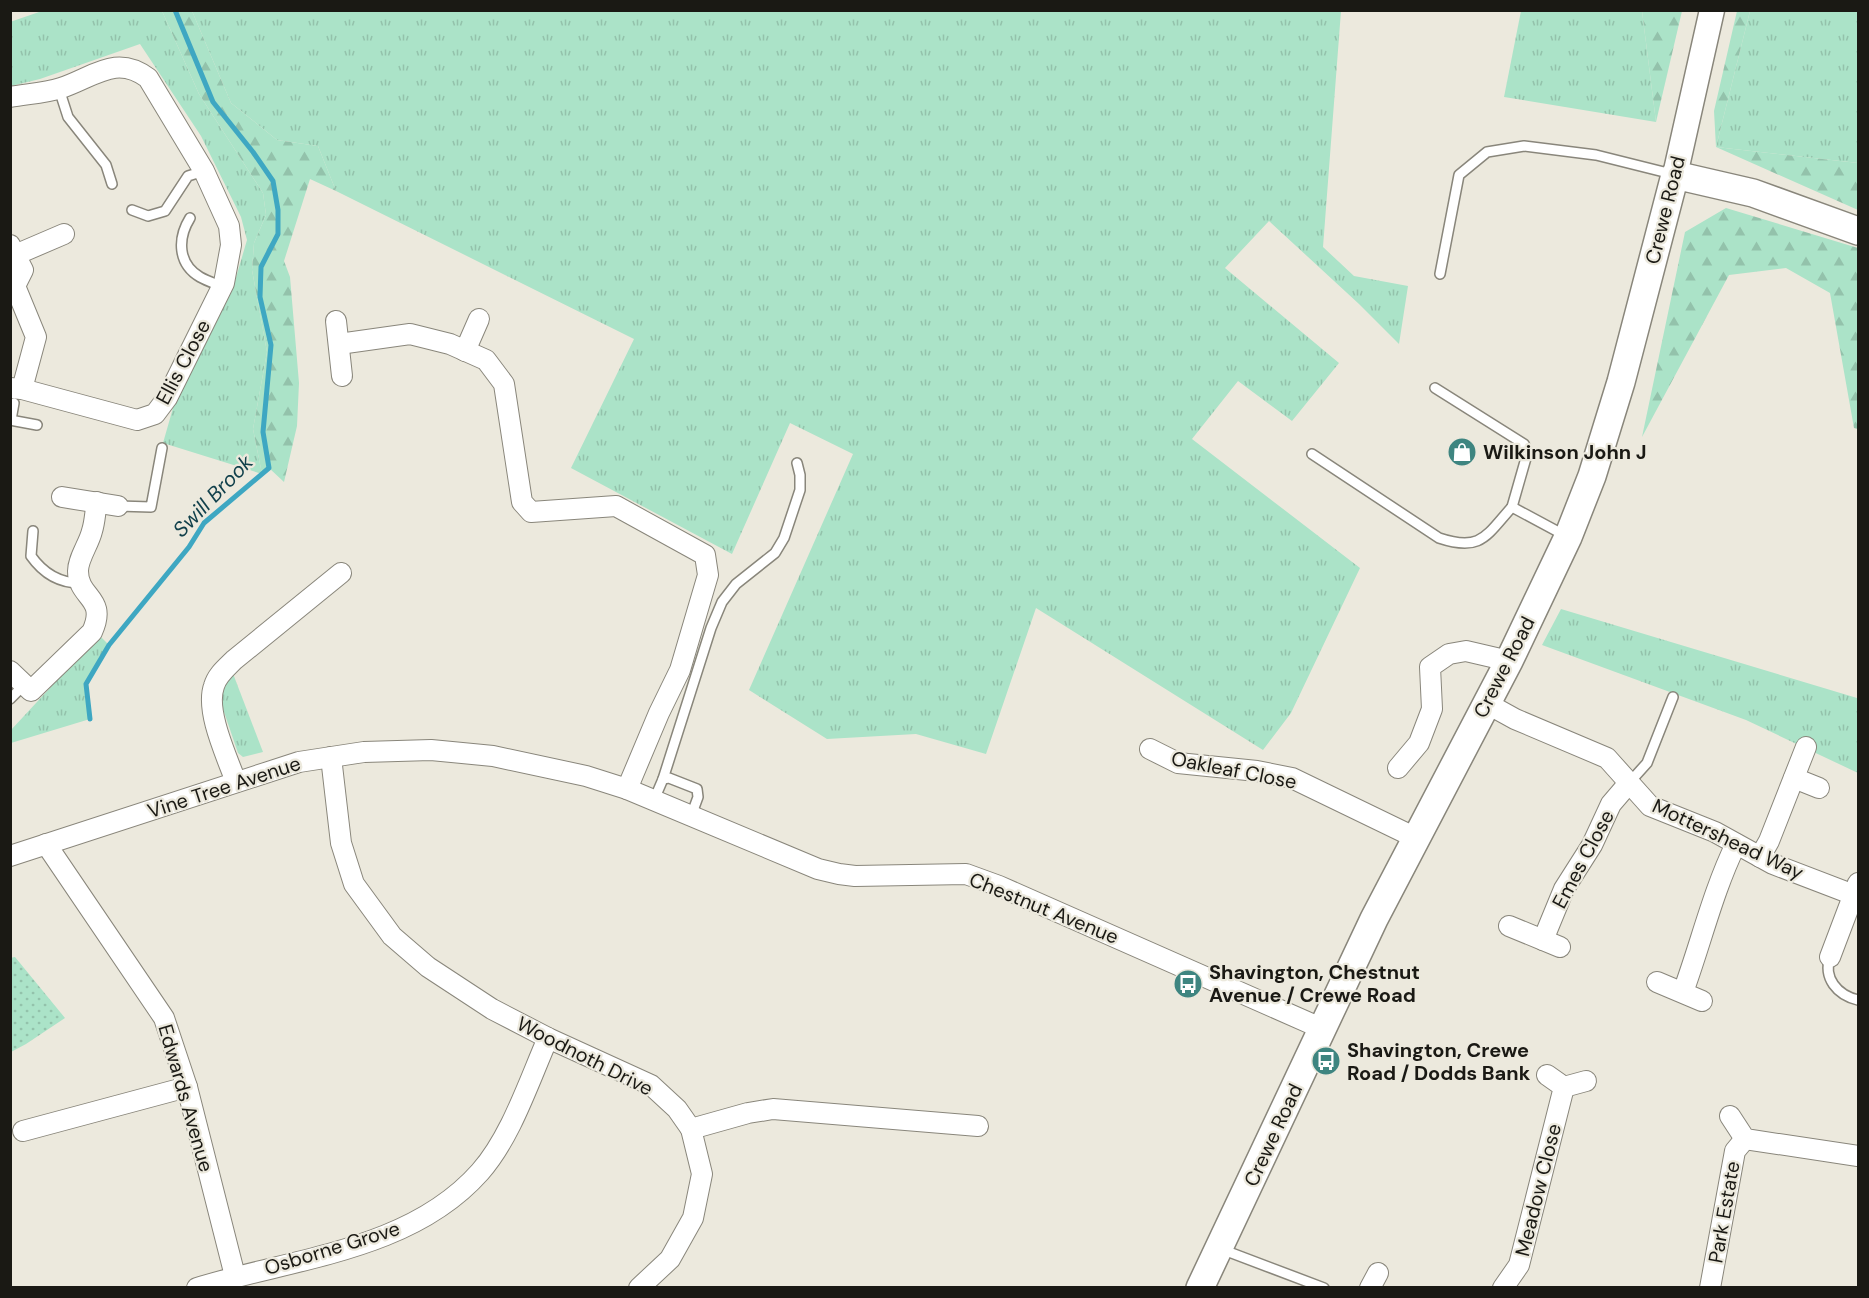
<svg xmlns="http://www.w3.org/2000/svg" width="1869" height="1298" font-family="'DM Sans',sans-serif">
<style>
.grass{fill:url(#grass-tufts)}
.forest{fill:url(#forest-firs)}
.park{fill:url(#park-dots)}
.lines{fill:none;stroke-linecap:round;stroke-linejoin:round}
.stream{stroke:#3ea7c2;stroke-width:5}
.service-casing{stroke:#89867b;stroke-width:12}
.minor-casing{stroke:#89867b;stroke-width:22}
.tertiary-casing{stroke:#89867b;stroke-width:27}
.secondary-casing{stroke:#89867b;stroke-width:30}
.service{stroke:#fff;stroke-width:9}
.minor{stroke:#fff;stroke-width:20}
.tertiary{stroke:#fff;stroke-width:24}
.secondary{stroke:#fff;stroke-width:27}
.labels{text-anchor:middle;stroke-width:4.5;stroke-linejoin:round;paint-order:stroke}
.street-label{font-size:20px;fill:#1a1914;stroke:#ece9dd}
.poi-label{font-size:20px;font-weight:bold;fill:#1a1914;stroke:#ece9dd;text-anchor:start}
.water-label{font-size:21px;font-style:italic;fill:#11404b;stroke:#ece9dd}
</style>
<defs>
<pattern id="grass-tufts" width="24" height="20" patternUnits="userSpaceOnUse" patternTransform="scale(1.5)"><rect width="24" height="20" fill="#abe3c8"/><path d="M3 7l-1-3M5 7V3M7 7l1-3M15 17l-1-3M17 17v-4M19 17l1-3" fill="none" stroke="#93c2ab"/></pattern>
<pattern id="forest-firs" width="22" height="20" patternUnits="userSpaceOnUse" patternTransform="scale(1.5)"><rect width="22" height="20" fill="#abe3c8"/><path d="M5 1l3.5 6h-7zM16 11l3.5 6h-7z" fill="#93c2ab"/></pattern>
<pattern id="park-dots" width="8" height="8" patternUnits="userSpaceOnUse" patternTransform="scale(1.5)"><rect width="8" height="8" fill="#abe3c8"/><path d="M2 2h.1M6 6h.1" fill="none" stroke="#93c2ab" stroke-width="1.8" stroke-linecap="round"/></pattern>
</defs>
<rect width="100%" height="100%" fill="#ece9dd"/>
<g class="grass">
<polygon points="42,11 162,11 199,94 263,193 266,215 254,243 252,270 267,352 253,429 262,474 163,443 175,401 232,291 247,240 241,217 201,136 140,44 40,79 11,86 10,22"/>
<polygon points="192,11 1341,11 1323,247 1354,276 1408,286 1399,344 1359,304 1269,221 1225,268 1339,363 1292,421 1238,381 1192,439 1360,568 1291,713 1263,750 1036,608 986,754 916,734 827,739 749,690 853,454 790,423 732,554 571,468 634,339 336,191 318,146 277,140 231,103"/>
<polygon points="1521,11 1642,11 1656,122 1504,97"/>
<polygon points="1750,11 1858,11 1858,163 1716,147"/>
<polygon points="1561,609 1857,698 1858,773 1746,720 1542,645"/>
<polygon points="99,635 109,645 86,684 90,719 11,743 11,730"/>
<polygon points="232,671 263,752 243,757 238,753 223,709 222,685"/>
</g>
<g class="forest">
<polygon points="162,11 192,11 231,103 277,140 318,146 336,191 310,179 284,261 290,277 299,383 297,426 284,482 269,468 262,474 253,429 267,352 252,270 254,243 266,215 263,193 199,94"/>
<polygon points="1642,11 1682,11 1656,122"/>
<polygon points="1737,11 1750,11 1716,147 1858,163 1858,210 1716,147 1714,111"/>
<polygon points="1726,208 1858,248 1858,429 1854,428 1830,293 1786,268 1729,275 1642,437 1685,232"/>
</g>
<polygon class="park" points="15,957 65,1018 26,1044 11,1052 10,958"/>
<g class="lines">
<polyline class="stream" points="90,719 86,684 109,645 189,547 204,523 269,468 263,432 271,345 260,297 261,267 278,234 278,210 273,181 253,152 213,102 175,10"/>
<g class="service-casing">
<g id="service">
<polyline points="59,89 68,117 106,165 112,184"/>
<polyline points="132,210 148,216 165,211 188,176 204,171"/>
<path d="M190,218C177,239 178,264 200,277C207,281 216,284 223,287"/>
<polyline points="1440,274 1459,175 1487,152 1524,146 1596,155 1672,174"/>
<polyline points="1435,388 1524,444 1527,450 1526,458 1512,507"/>
<polyline points="10,420 37,425"/>
<polyline points="11,420 14,403"/>
<path d="M1312,454L1439,538C1481,552 1486,536 1512,507L1566,536"/>
<polyline points="118,506 151,507 162,448"/>
<path d="M33,531L31,556C43,573 59,583 80,583"/>
<polyline points="10,699 24,685"/>
<polyline points="663,779 711,628 722,602 736,584 775,553 784,538 800,490 800,475 797,463"/>
<polyline points="1629,783 1647,763 1673,697"/>
<polyline points="654,800 663,779 669,778 697,789 698,797 691,816"/>
<path d="M1830,957C1823,978 1837,995 1858,1000"/>
<polyline points="1221,1249 1324,1288"/>
</g>
</g>
<g class="minor-casing">
<g id="minor">
<path d="M10,97C27,94 46,93 61,88C94,77 116,54 148,78L204,171L229,226L231,245L224,283L167,398L155,414L137,420L22,389L10,388"/>
<polyline points="10,245 23,270 15,286 36,337 22,389"/>
<polyline points="15,255 64,234"/>
<polyline points="336,321 342,376"/>
<polyline points="339,344 410,334 450,344 486,360 504,384 522,502 531,512 616,506 705,555 708,575 680,670 659,713 627,789"/>
<polyline points="465,351 479,319"/>
<polyline points="62,497 118,506"/>
<path d="M10,671L31,691L92,632C108,597 78,599 78,571C78,558 89,544 92,531C95,522 95,512 97,502"/>
<polyline points="1486,703 1515,719 1607,758 1650,806 1715,832 1773,864 1854,895"/>
<polyline points="1150,749 1178,763 1257,771 1292,778 1416,838"/>
<polyline points="331,757 341,843 354,884 392,936 428,967 492,1009 548,1038 651,1085 677,1109 691,1129 748,1113 773,1109 978,1126"/>
<polyline points="1398,768 1419,743 1432,709 1430,667 1449,654 1466,651 1509,661"/>
<polyline points="1794,778 1819,788"/>
<path d="M236,782C227,757 205,711 214,686C217,675 226,668 234,660L341,573"/>
<polyline points="46,844 164,1018 187,1087 235,1276"/>
<polyline points="10,856 299,762 364,752 431,750 493,756 586,776 627,789 818,869 839,874 855,876 966,874 999,886 1323,1029"/>
<polyline points="1760,857 1769,841 1806,747"/>
<polyline points="1509,926 1560,947"/>
<polyline points="1543,940 1564,889 1592,845 1611,804 1629,783"/>
<polyline points="1830,957 1858,883"/>
<polyline points="1657,982 1702,1001"/>
<path d="M1683,992C1701,943 1713,891 1736,844"/>
<polyline points="1564,1087 1586,1081"/>
<polyline points="1730,1116 1745,1139 1858,1156"/>
<polyline points="23,1131 187,1087"/>
<path d="M197,1288C293,1258 410,1251 480,1172C511,1137 529,1081 548,1038"/>
<polyline points="639,1288 670,1259 693,1218 702,1174 691,1129"/>
<polyline points="1370,1288 1378,1273"/>
<polyline points="1503,1288 1519,1265 1564,1087 1547,1075"/>
<polyline points="1710,1288 1735,1151 1745,1139"/>
</g>
</g>
<g class="tertiary-casing">
<polyline id="tertiary" points="1675,175 1712,10"/>
</g>
<g class="secondary-casing">
<polyline id="secondary" points="1200,1288 1374,919 1509,661 1568,537 1592,476 1621,382 1675,175 1753,193 1858,231"/>
</g>
<use href="#service" class="service"/>
<use href="#minor" class="minor"/>
<use href="#tertiary" class="tertiary"/>
<use href="#secondary" class="secondary"/>
</g>
<defs>
<g id="shop-disc" transform="scale(1.5)"><circle r="9.5" fill="#3e8580" stroke="#ece9dd"/><path d="M-5-2.5h2.3a2.7 3.5 0 0 1 5.4 0H5L5.5 6h-11ZM-1.5-2.5h3a1.5 2.3 0 0 0-3 0Z" fill="#fff"/></g>
<g id="bus-disc" transform="scale(1.5)"><circle r="9.5" fill="#3e8580" stroke="#ece9dd"/><path d="M-5-6H5V4H4V6H2V4H-2V6H-4V4H-5ZM-3.5-4V0h7V-4ZM-3.5 1.2v1.5H-2V1.2ZM2 1.2v1.5H3.5V1.2Z" fill="#fff"/></g>
</defs>
<g fill-rule="evenodd">
<use href="#shop-disc" x="1462" y="452"/>
<use href="#bus-disc" x="1188" y="984"/>
<use href="#bus-disc" x="1326" y="1061"/>
</g>
<g class="labels">
<g class="street-label">
<text transform="translate(1665 210) rotate(-76)" y="7">Crewe Road</text>
<text transform="translate(183 362) rotate(-62)" y="7">Ellis Close</text>
<text transform="translate(1504 667) rotate(-63)" y="7">Crewe Road</text>
<text transform="translate(1234 770) rotate(11)" y="7">Oakleaf Close</text>
<text transform="translate(224 787) rotate(-18)" y="7">Vine Tree Avenue</text>
<text transform="translate(1728 839) rotate(25)" y="7">Mottershead Way</text>
<text transform="translate(1583 859) rotate(-62)" y="7">Emes Close</text>
<text transform="translate(1044 908) rotate(22)" y="7">Chestnut Avenue</text>
<text transform="translate(585 1056) rotate(27)" y="7">Woodnoth Drive</text>
<text transform="translate(186 1098) rotate(74)" y="7">Edwards Avenue</text>
<text transform="translate(1273 1135) rotate(-65)" y="7">Crewe Road</text>
<text transform="translate(1538 1190) rotate(-76)" y="7">Meadow Close</text>
<text transform="translate(1724 1212) rotate(-80)" y="7">Park Estate</text>
<text transform="translate(332 1248) rotate(-17)" y="7">Osborne Grove</text>
</g>
<g class="poi-label">
<text x="1483" y="459">Wilkinson John J</text>
<text x="1209" y="979">Shavington, Chestnut<tspan x="1209" dy="23">Avenue / Crewe Road</tspan></text>
<text x="1347" y="1057">Shavington, Crewe<tspan x="1347" dy="23">Road / Dodds Bank</tspan></text>
</g>
<g class="water-label">
<text transform="translate(213 496) rotate(-46)" y="7">Swill Brook</text>
</g>
</g>
<rect width="1869" height="1298" fill="none" stroke="#1a1914" stroke-width="24"/>
</svg>
